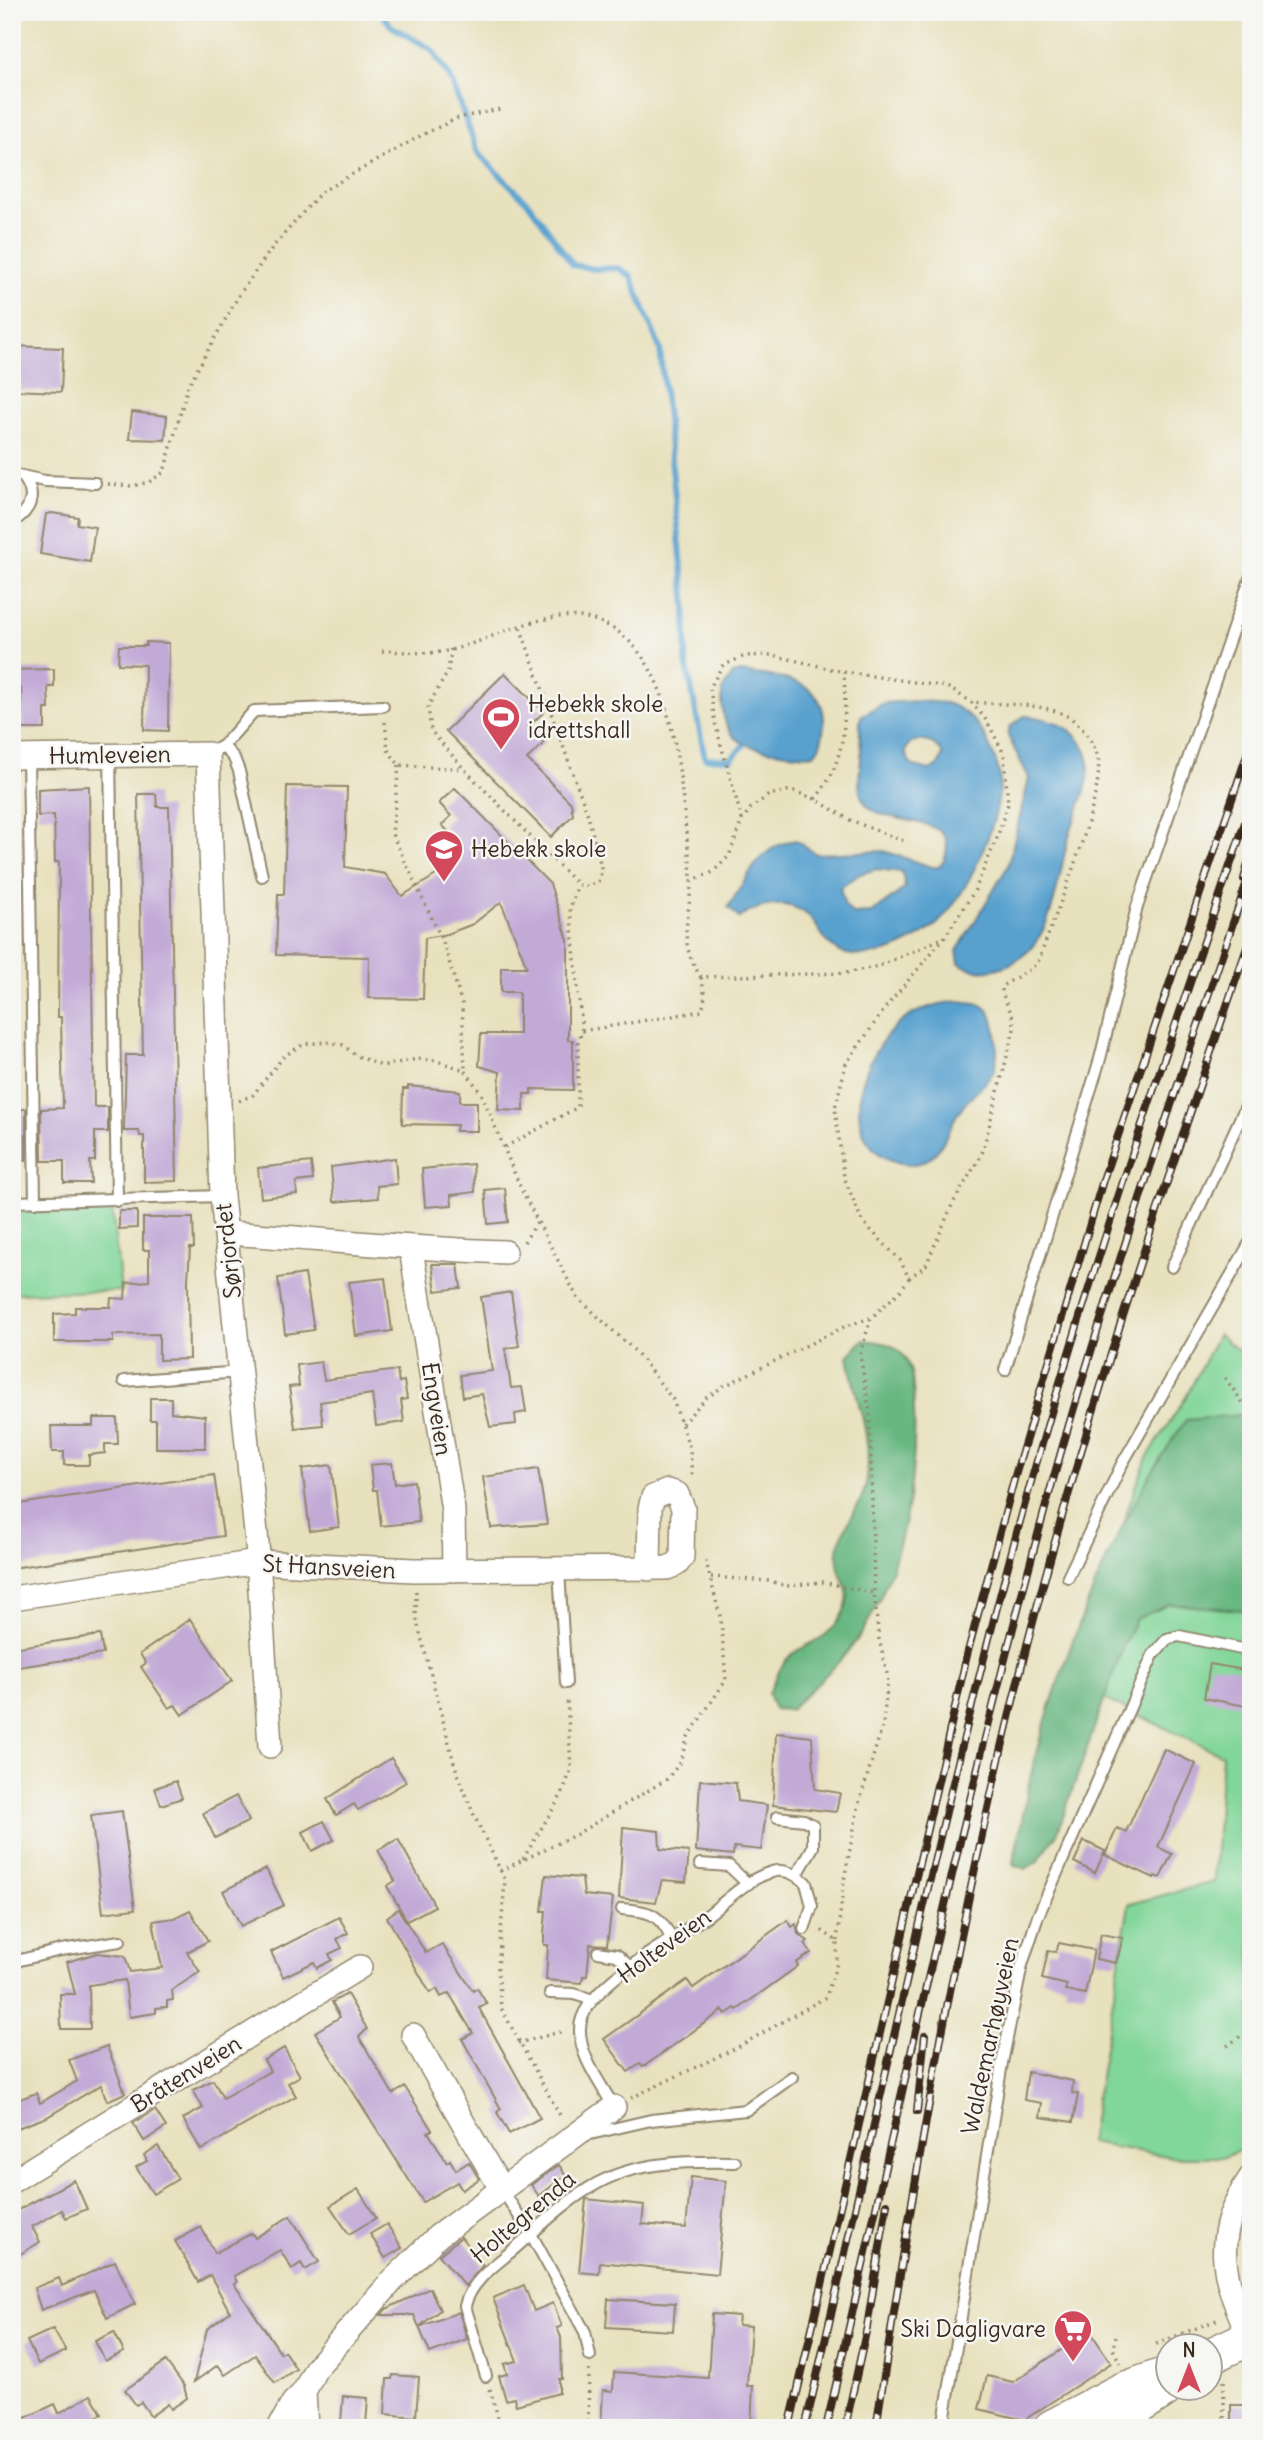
<svg xmlns="http://www.w3.org/2000/svg" width="1263" height="2440" font-family="Delius,sans-serif">
<style>
.green{fill:#81d699;stroke:#5e805c;stroke-width:2}
.forest{fill:#68b781;stroke:#527050;stroke-width:2}
.water{fill:#58a1cf;stroke:#4a6676;stroke-width:2;fill-rule:evenodd}
.lines{fill:none;stroke-linecap:round;stroke-linejoin:round}
.stream{stroke:#58a1cf;stroke-width:6}
.building{fill:#c2aad7}
.lane-casing{stroke:#92866e;stroke-width:14}
.street-casing{stroke:#92866e;stroke-width:26}
.primary-casing{stroke:#92866e;stroke-width:38}
.path{stroke:#92866e;stroke-width:3.5;stroke-dasharray:2 5;stroke-linecap:butt}
.lane{stroke:#fff;stroke-width:10}
.street{stroke:#fff;stroke-width:23}
.primary{stroke:#fff;stroke-width:35}
.rail-casing{stroke:#3b2a1e;stroke-width:8}
.rail{stroke:#f6f6f2;stroke-width:5;stroke-dasharray:16;stroke-linecap:butt}
.labels{text-anchor:middle;stroke-width:5;stroke-linejoin:round;paint-order:stroke}
.poi-label{font-size:23px;fill:#3b2a1e;stroke:#f6f6f2;text-anchor:start}
.street-label{font-size:23px;fill:#3b2a1e;stroke:#f6f6f2}
</style>
<rect width="100%" height="100%" fill="#f6f6f2"/>
<filter id="ink" filterUnits="userSpaceOnUse"><feTurbulence type="fractalNoise" baseFrequency=".0143" numOctaves="2"/><feDisplacementMap in="SourceGraphic" scale="14" xChannelSelector="R" yChannelSelector="G"/><feConvolveMatrix kernelMatrix="1 2 1 2 8 2 1 2 1" color-interpolation-filters="sRGB"/></filter>
<filter id="wash" filterUnits="userSpaceOnUse"><feTurbulence type="fractalNoise" baseFrequency=".00686" numOctaves="4" result="noise"/><feDisplacementMap in="SourceGraphic" scale="28" xChannelSelector="R" yChannelSelector="G"/><feGaussianBlur stdDeviation="1.57" result="paint"/><feColorMatrix in="noise" values="0 0 0 0 0 0 0 0 0 0 0 0 0 0 0 0 0 1.4 0 .05"/><feComposite in="paint" operator="in"/></filter>
<g filter="url(#wash)">
<rect width="100%" height="100%" fill="#e8e1bd"/>
<g class="green">
<polygon points="112,1209 121,1291 12,1293 12,1212"/>
<polygon points="1218,1334 1251,1361 1251,2144 1225,2157 1173,2157 1089,2143 1129,1904 1214,1882 1222,1755 1081,1688 1128,1508 1147,1458 1186,1397"/>
</g>
<g class="forest">
<path d="M863,1340C877,1342 893,1342 902,1354C915,1370 913,1390 914,1410C917,1485 902,1565 863,1631C845,1660 814,1685 790,1710L774,1709L768,1693C774,1683 779,1669 786,1660C802,1642 827,1645 843,1613C855,1589 840,1583 838,1563C834,1530 865,1507 867,1477C872,1430 855,1401 848,1356Z"/>
<path d="M1251,1414V1611L1170,1604L1136,1619L1123,1646L1057,1834L1037,1862L1025,1869L1013,1864C1022,1823 1028,1780 1040,1739C1073,1628 1119,1514 1186,1420Z"/>
</g>
<g class="water">
<path d="M741,672C776,678 825,677 824,723C823,734 822,746 814,754C803,756 791,753 781,752C738,748 720,737 722,690L733,674Z"/>
<path d="M919,701C928,702 938,702 946,703C962,707 978,723 985,737C992,751 1000,767 1000,783C999,825 967,894 938,923C928,933 910,942 897,948C879,955 851,960 835,949C824,941 820,930 812,920C793,897 760,903 739,918L728,907C748,879 757,846 796,840L816,854L884,851L932,867H939L944,861C963,809 885,830 865,803C855,790 861,769 861,754C861,742 858,728 861,716L884,703ZM915,741C928,740 937,743 943,755L938,766L930,770L911,765L905,752L909,744ZM877,869L902,872L905,888L872,913L853,914L845,906L840,888L860,874Z"/>
<path d="M1024,716C1051,717 1078,728 1087,755C1095,778 1076,811 1070,833C1056,877 1056,953 999,968C984,972 973,972 959,963L957,951L1008,866L1029,778L1008,736L1010,727Z"/>
<path d="M960,1001C969,1002 979,1002 986,1008C998,1018 1000,1062 992,1074C983,1088 969,1097 960,1110C944,1132 940,1174 897,1162C836,1144 859,1062 893,1029C911,1011 935,1003 960,1001Z"/>
</g>
<g class="lines">
<polyline class="stream" points="380,12 391,26 431,49 450,77 478,153 530,205 573,265 595,269 618,268 631,276 660,349 686,606 686,661 705,758 731,759 743,746"/>
</g>
<g id="blocks">
<g class="building">
<polygon points="12,346 63,348 61,392 12,390"/>
<polygon points="132,412 167,416 165,440 129,439"/>
<polygon points="52,513 78,517 77,524 95,527 90,562 40,554 46,514"/>
<polygon points="146,642 169,643 168,731 144,730 145,665 118,664 119,646 146,646"/>
<polygon points="54,669 54,687 48,687 49,709 45,709 45,729 22,729 21,688 12,688 12,670"/>
<polygon points="505,673 544,712 528,727 544,743 527,759 571,803 573,815 551,837 446,731"/>
<polygon points="89,786 94,1107 108,1107 108,1132 95,1132 95,1161 90,1161 91,1183 64,1183 64,1161 42,1161 41,1109 63,1108 61,1017 58,1017 59,862 55,862 54,815 38,816 38,789"/>
<polygon points="287,786 347,787 345,867 385,874 402,896 441,872 461,853 455,847 459,843 442,825 451,816 439,803 455,788 550,884 568,940 568,1040 573,1040 573,1090 531,1089 531,1094 524,1094 524,1111 498,1110 500,1072 479,1066 481,1034 519,1034 519,992 501,992 501,967 527,967 501,902 473,924 447,934 425,938 423,999 368,998 369,957 276,955 278,894 284,894"/>
<polygon points="138,794 156,794 157,807 169,807 177,1181 144,1182 144,1136 140,1136 139,1131 124,1131 126,1055 143,1055"/>
<polygon points="408,1086 460,1091 460,1102 477,1102 477,1131 456,1131 457,1125 402,1124 403,1089 408,1089"/>
<rect x="12" y="1109" width="14" height="51"/>
<polygon points="395,1158 397,1184 377,1186 378,1198 334,1202 331,1167"/>
<polygon points="311,1162 313,1180 296,1182 297,1194 261,1198 258,1168"/>
<polygon points="473,1164 475,1192 451,1195 452,1205 425,1207 422,1169"/>
<polygon points="505,1188 508,1222 488,1224 485,1190"/>
<polygon points="119,1211 137,1211 137,1228 119,1229"/>
<polygon points="143,1218 193,1218 194,1248 190,1248 188,1280 189,1359 159,1360 159,1334 113,1335 113,1342 54,1342 54,1314 75,1313 75,1307 110,1307 111,1298 125,1299 126,1283 149,1281 149,1250 143,1250"/>
<polygon points="432,1264 458,1264 461,1288 436,1291"/>
<polygon points="305,1274 314,1330 285,1334 278,1278"/>
<polygon points="385,1278 392,1331 356,1336 349,1282"/>
<polygon points="511,1292 519,1346 505,1349 511,1388 522,1387 526,1412 515,1414 516,1424 490,1427 482,1394 463,1397 460,1375 492,1371 481,1297"/>
<polygon points="321,1362 324,1380 397,1370 399,1382 404,1381 407,1399 401,1400 404,1422 376,1426 372,1394 320,1402 323,1425 295,1428 289,1387 299,1386 297,1365"/>
<polygon points="150,1398 171,1398 171,1412 205,1416 205,1448 156,1448 156,1420 150,1420"/>
<polygon points="93,1418 117,1418 118,1444 105,1444 105,1453 89,1455 89,1465 64,1465 64,1452 52,1452 51,1426 93,1426"/>
<polygon points="392,1463 395,1484 414,1481 419,1522 381,1526 377,1490 373,1490 370,1465"/>
<polygon points="331,1465 339,1527 310,1531 302,1469"/>
<polygon points="538,1469 547,1524 491,1528 483,1477"/>
<polygon points="214,1475 223,1536 12,1568 12,1505"/>
<polygon points="190,1619 232,1681 182,1715 175,1705 169,1708 141,1667 146,1663 140,1654"/>
<polygon points="100,1635 103,1654 12,1668 12,1648"/>
<polygon points="1210,1664 1251,1671 1251,1707 1204,1698"/>
<polygon points="776,1733 812,1737 815,1789 840,1793 836,1812 773,1805"/>
<polygon points="1164,1749 1196,1764 1158,1847 1172,1854 1160,1878 1155,1876 1154,1878 1105,1855 1117,1828 1126,1832"/>
<polygon points="391,1758 406,1782 358,1810 354,1804 336,1815 327,1799"/>
<polygon points="700,1780 736,1783 738,1801 767,1805 761,1850 734,1847 733,1855 696,1851"/>
<polygon points="176,1781 182,1798 161,1805 155,1788"/>
<polygon points="236,1796 249,1821 215,1838 203,1813"/>
<polygon points="122,1811 135,1909 103,1913 91,1815"/>
<polygon points="324,1821 334,1840 312,1851 303,1832"/>
<polygon points="623,1827 659,1831 660,1849 689,1852 686,1882 662,1880 656,1902 619,1898"/>
<polygon points="398,1839 435,1906 407,1921 387,1886 395,1881 378,1850"/>
<polygon points="1084,1841 1105,1851 1095,1873 1074,1862"/>
<polygon points="266,1869 284,1905 241,1926 223,1891"/>
<polygon points="546,1875 582,1878 584,1895 613,1898 607,1945 590,1944 587,1976 583,1976 582,1983 546,1980 548,1945 544,1945 544,1934 546,1911 542,1911"/>
<polygon points="398,1909 426,1953 442,1944 473,1991 477,1988 487,2004 479,2008 540,2118 509,2134 497,2112 501,2109 462,2039 473,2033 449,1993 441,1997 437,1989 430,1993 387,1917"/>
<polygon points="190,1910 208,1941 187,1952 200,1972 172,1990 173,2000 167,2001 167,2007 156,2008 156,2013 129,2017 125,1980 89,1985 90,2029 61,2029 60,1994 75,1994 67,1962 97,1953 125,1956 130,1972 162,1968 153,1921 174,1918"/>
<polygon points="339,1917 348,1933 337,1939 342,1948 329,1954 332,1960 317,1968 314,1962 283,1977 271,1952"/>
<polygon points="788,1920 792,1927 796,1924 798,1934 808,1941 805,1944 811,1953 796,1963 798,1966 737,2010 735,2008 726,2014 723,2010 643,2067 640,2064 628,2072 604,2039 687,1980 693,1988"/>
<polygon points="1101,1934 1123,1938 1116,1963 1096,1959"/>
<polygon points="1059,1943 1094,1950 1085,1994 1065,1990 1067,1985 1042,1979 1048,1951 1056,1952"/>
<polygon points="347,1994 367,2029 359,2037 393,2094 405,2087 432,2130 428,2132 447,2162 450,2160 456,2170 469,2162 479,2179 462,2190 457,2182 423,2202 315,2032 340,2017 332,2002"/>
<polygon points="107,2046 125,2093 107,2101 101,2085 47,2117 12,2130 12,2102 36,2093 40,2103 77,2081 69,2060"/>
<polygon points="284,2048 300,2076 288,2083 296,2096 201,2150 183,2119 203,2108 193,2090 213,2080 223,2098 270,2071 264,2060"/>
<polygon points="1028,2072 1073,2081 1072,2093 1078,2094 1073,2122 1040,2117 1042,2103 1024,2100"/>
<polygon points="155,2110 166,2127 144,2141 133,2123"/>
<polygon points="158,2146 178,2179 153,2194 136,2167 147,2161 144,2155"/>
<polygon points="559,2165 566,2175 539,2196 531,2185"/>
<polygon points="691,2177 726,2181 717,2274 600,2262 599,2274 579,2272 586,2199 644,2205 642,2224 686,2228"/>
<polygon points="74,2180 87,2209 66,2218 62,2210 32,2227 40,2242 12,2259 12,2213"/>
<polygon points="358,2189 376,2218 349,2234 330,2206"/>
<polygon points="290,2216 319,2262 305,2270 301,2263 292,2269 280,2250 234,2276 237,2282 234,2284 281,2353 284,2351 296,2369 275,2383 255,2355 225,2375 218,2365 194,2382 207,2329 230,2312 210,2275 198,2282 175,2241 201,2227 215,2253 252,2233 255,2238"/>
<polygon points="387,2224 402,2248 385,2258 370,2234"/>
<polygon points="461,2237 483,2265 465,2286 439,2255"/>
<polygon points="115,2261 135,2304 107,2318 94,2290 41,2310 34,2288 59,2278 62,2286"/>
<polygon points="524,2285 534,2311 553,2303 562,2326 557,2328 561,2337 562,2379 559,2379 559,2393 516,2405 514,2398 506,2400 499,2376 507,2374 504,2364 517,2361 493,2298"/>
<polygon points="430,2288 440,2310 419,2327 414,2315 381,2315 386,2309"/>
<polygon points="608,2299 675,2303 673,2331 606,2327"/>
<polygon points="459,2312 467,2339 430,2353 419,2327"/>
<polygon points="712,2314 739,2316 738,2325 751,2326 747,2386 753,2386 751,2428 601,2428 603,2390 613,2391 614,2372 708,2378"/>
<polygon points="53,2329 66,2351 38,2364 27,2341"/>
<polygon points="1090,2331 1111,2363 1024,2420 979,2409 987,2376 1013,2382"/>
<polygon points="114,2332 124,2352 105,2361 95,2341"/>
<polygon points="166,2361 184,2386 187,2398 171,2409 168,2404 151,2416 141,2402 136,2405 125,2390"/>
<polygon points="393,2375 419,2377 416,2417 385,2414 387,2379 392,2379"/>
<polygon points="91,2395 102,2414 94,2418 99,2428 12,2428 12,2424 55,2404 59,2413"/>
<polygon points="343,2396 368,2398 366,2425 341,2423"/>
<rect x="1231" y="2405" width="20" height="23"/>
</g>
</g>
</g>
<g filter="url(#ink)">
<use href="#blocks" fill-opacity="0" stroke="#92866e" stroke-width="2"/>
<g class="lines">
<g class="lane-casing">
<g id="lane">
<polyline points="12,474 45,481 95,483"/>
<path d="M12,522C30,512 38,495 23,477"/>
<polyline points="223,746 234,758 239,771 262,876"/>
<polyline points="110,754 117,1201"/>
<polyline points="208,754 223,746 254,711 383,706"/>
<polyline points="28,756 35,1202"/>
<polyline points="12,1202 222,1196"/>
<polyline points="1172,1267 1251,1095"/>
<polyline points="1005,1370 1100,1059 1137,907 1251,576"/>
<polyline points="124,1381 240,1372"/>
<polyline points="559,1571 566,1683"/>
<polyline points="1068,1577 1122,1464 1251,1241"/>
<polyline points="777,1817 804,1820 813,1825 813,1847 797,1875"/>
<polyline points="700,1864 729,1866 748,1884"/>
<path d="M622,1909C649,1911 659,1913 671,1938"/>
<polyline points="598,1952 617,1955 630,1967"/>
<polyline points="12,1962 61,1950 120,1941"/>
<polyline points="550,1993 574,1994 593,2000"/>
<path d="M614,2107C601,2084 579,2056 580,2029C580,1988 671,1941 701,1920C723,1905 745,1879 772,1872C784,1868 797,1875 806,1883L812,1906L804,1929"/>
<polyline points="586,2135 651,2120 746,2110 792,2077"/>
<polyline points="500,2187 531,2234 585,2332 590,2356"/>
<path d="M486,2376L465,2306C470,2282 495,2265 513,2250C540,2227 566,2200 598,2183C639,2161 689,2161 735,2162"/>
<polyline points="943,2428 1002,2063 1022,1965 1038,1916 1153,1655 1167,1639 1179,1636 1251,1651"/>
</g>
</g>
<g class="street-casing">
<g id="street">
<polyline points="12,757 208,754 222,1196 257,1543 270,1746"/>
<path d="M227,1233C320,1239 412,1249 505,1252"/>
<polyline points="411,1249 453,1510 454,1570"/>
<polyline points="12,1598 258,1562 414,1570 667,1568 677,1564 682,1557 683,1508 677,1494 668,1491 653,1497 650,1508 649,1569"/>
<polyline points="413,2035 500,2187"/>
<polyline points="12,2181 360,1967"/>
<path d="M1250,2337C1222,2277 1210,2236 1251,2177"/>
<polyline points="304,2392 316,2368 393,2280 438,2236 614,2107"/>
<polyline points="279,2428 293,2403 304,2392 306,2428"/>
</g>
</g>
<g class="primary-casing">
<g id="primary">
<polyline points="1210,2356 1251,2337"/>
<polyline points="1051,2428 1121,2391 1168,2374"/>
<polyline points="1105,2428 1164,2390"/>
</g>
</g>
<g class="path">
<polyline points="108,484 132,486 149,482 164,472 188,386 239,295 272,248 321,192 422,135 458,118 500,109"/>
<polyline points="451,649 448,672 428,706 431,731 464,769 578,885 589,886 600,880 601,867 588,815 520,627"/>
<path d="M382,651C403,651 426,655 446,651C489,642 534,612 579,617C667,627 679,755 685,823C687,842 691,862 691,881C690,922 676,939 701,977L846,973L879,966L943,938"/>
<polyline points="385,722 388,750 399,765 463,769"/>
<polyline points="399,765 392,834 443,942 455,981 462,1004 465,1070"/>
<path d="M815,799C847,762 846,718 844,672"/>
<polyline points="742,820 715,723 710,688 722,666 745,656 772,655 844,672 947,687 970,701 987,721 1004,754 1008,804 997,838 974,892 944,938 886,1007 846,1064 835,1108 844,1177 862,1221 900,1260 909,1278 901,1290 871,1318 860,1355 870,1413 874,1593 879,1639 888,1678 883,1724 859,1803 844,1880 837,1941"/>
<polyline points="691,881 713,872 729,856 742,820 751,808 769,795 791,790 815,799 850,820 906,842"/>
<polyline points="582,1031 702,1011 705,997 701,977"/>
<polyline points="239,1101 253,1095 284,1056 304,1044 327,1042 343,1045 355,1055 382,1066 417,1059 434,1060 465,1070 482,1095 521,1189 577,1297 637,1353 673,1400 690,1449 692,1477"/>
<polyline points="505,1147 578,1107 578,1042 582,1031 570,908 578,885"/>
<polyline points="524,1242 538,1221"/>
<path d="M909,1278L926,1265L953,1203L982,1154L1014,1029C1015,1010 1001,1001 1002,986L1032,968L1039,960C1053,918 1109,790 1097,754C1093,741 1079,722 1067,716C1041,702 1001,705 971,702"/>
<polyline points="1225,1378 1251,1414"/>
<polyline points="682,1424 706,1398 724,1386 844,1327 870,1318"/>
<polyline points="711,1577 769,1581 787,1586 822,1582 874,1593"/>
<polyline points="416,1591 416,1618 455,1766 473,1813 505,1880 498,1969 501,2008 562,2119"/>
<polyline points="523,1859 562,1794 571,1770 567,1697"/>
<polyline points="500,1871 577,1834 667,1779 679,1764 688,1737 726,1680 721,1620 705,1558"/>
<polyline points="518,2043 564,2031"/>
<polyline points="1227,2046 1241,2036 1251,2035"/>
<polyline points="631,2098 736,2048 826,1997 837,1963 837,1941 821,1930"/>
<polyline points="1116,2336 1113,2349 1120,2363"/>
<polyline points="1156,2344 1219,2319"/>
<polyline points="1224,2381 1224,2428"/>
<polyline points="490,2389 501,2428"/>
<polyline points="588,2428 589,2370"/>
</g>
<use href="#lane" class="lane"/>
<use href="#street" class="street"/>
<use href="#primary" class="primary"/>
<g class="rail-casing">
<g id="rail">
<polyline points="1244,879 1251,853"/>
<polyline points="917,2111 925,2035"/>
<polyline points="789,2428 967,1655 1015,1476 1103,1180 1251,743"/>
<path d="M805,2428C876,2123 939,1816 1022,1514C1088,1275 1170,1040 1251,805"/>
<path d="M826,2428C899,2111 965,1793 1053,1480C1111,1275 1182,1073 1251,870"/>
<polyline points="845,2428 867,2327 887,2204"/>
<path d="M876,2428C916,2164 961,1903 1027,1645C1089,1405 1170,1170 1251,936"/>
</g>
</g>
<use href="#rail" class="rail"/>
</g>
</g>
<defs>
<g id="stadium-pin" transform="scale(2.0125)"><path d="M0 17L-7.5 6A9.5 9.5 0 1 1 7.5 6Z" fill="#d1495b" stroke="#f6f6f2"/><path d="M0-5a6.5 5 0 1 0 0 10a6.5 5 0 1 0 0-10ZM-3.5-1.8h7v3.6h-7Z" fill="#fff"/></g>
<g id="school-pin" transform="scale(2.0125)"><path d="M0 17L-7.5 6A9.5 9.5 0 1 1 7.5 6Z" fill="#d1495b" stroke="#f6f6f2"/><path d="M0-5L7-2L0 1L-7-2ZM-4 1L0 2.5L4 1V4Q0 6-4 4Z" fill="#fff"/></g>
<g id="supermarket-pin" transform="scale(2.0125)"><path d="M0 17L-7.5 6A9.5 9.5 0 1 1 7.5 6Z" fill="#d1495b" stroke="#f6f6f2"/><path d="M-6-5.5h2.5l.6 2H6L4.5 2H-2.5L-4.4-4H-6ZM-1.5 3.2a1.3 1.3 0 1 0 .1 0ZM3 3.2a1.3 1.3 0 1 0 .1 0Z" fill="#fff"/></g>
</defs>
<g fill-rule="evenodd">
<use href="#stadium-pin" x="501" y="717"/>
<use href="#school-pin" x="444" y="849"/>
<use href="#supermarket-pin" x="1073" y="2329"/>
</g>
<g class="labels">
<g class="poi-label">
<text x="528" y="712">Hebekk skole<tspan x="528" dy="26">idrettshall</tspan></text>
<text x="471" y="857">Hebekk skole</text>
<text x="1046" y="2337" text-anchor="end">Ski Dagligvare</text>
</g>
<g class="street-label">
<text transform="translate(110 755) rotate(-1)" y="8">Humleveien</text>
<text transform="translate(228 1251) rotate(-96)" y="8">Sørjordet</text>
<text transform="translate(437 1409) rotate(81)" y="8">Engveien</text>
<text transform="translate(329 1567) rotate(3)" y="8">St Hansveien</text>
<text transform="translate(664 1946) rotate(-36)" y="8">Holteveien</text>
<text transform="translate(990 2036) rotate(-78)" y="8">Waldemarhøyveien</text>
<text transform="translate(186 2074) rotate(-32)" y="8">Bråtenveien</text>
<text transform="translate(523 2217) rotate(-40)" y="8">Holtegrenda</text>
</g>
</g>
<rect width="1263" height="2440" fill="none" stroke="#f6f6f2" stroke-width="42"/>
<g transform="translate(1189 2367)"><circle r="33" fill="#f6f6f2" stroke="#aba49d" stroke-width="2"/>
<path d="M0-5L12 26L0 18L-12 26Z" fill="#d1495b"/>
<text y="-10" font-size="19" font-weight="bold" text-anchor="middle" fill="#3b2a1e">N</text>
</g>
</svg>
